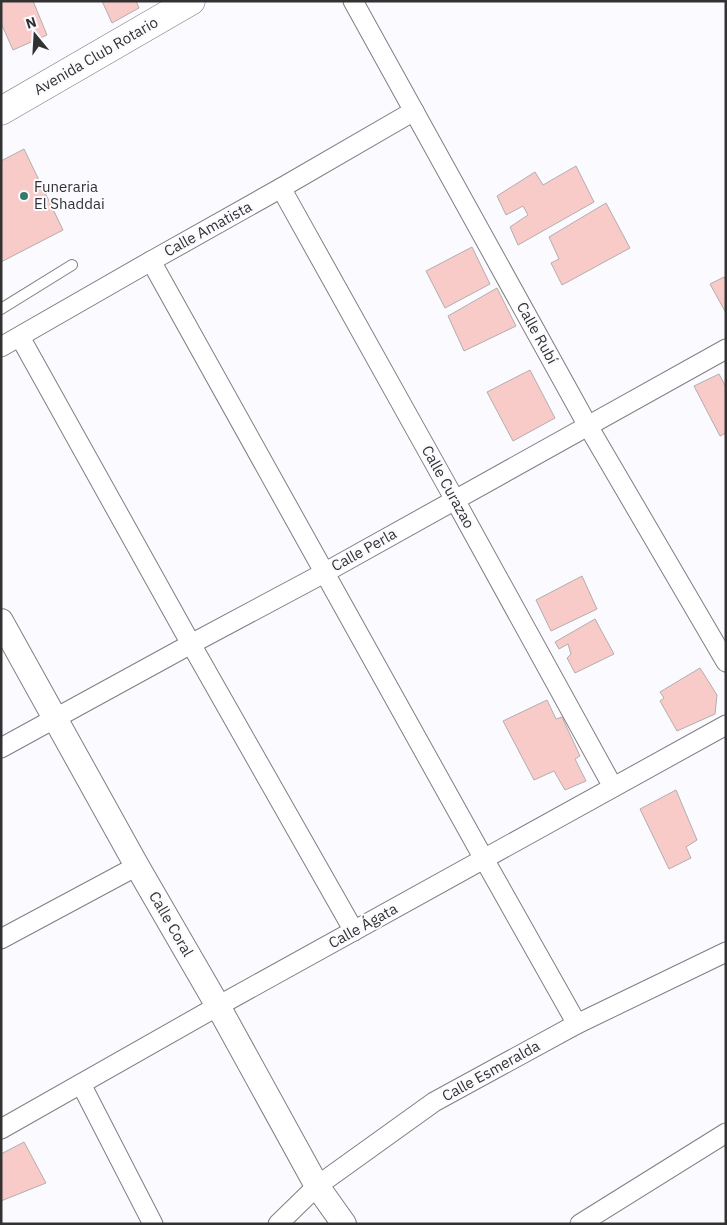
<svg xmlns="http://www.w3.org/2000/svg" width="727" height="1225" font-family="'IBM Plex Sans',sans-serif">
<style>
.building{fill:#f8cac8;stroke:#b3aeae}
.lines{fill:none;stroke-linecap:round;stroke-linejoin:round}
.service-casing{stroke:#7f7f83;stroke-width:12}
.minor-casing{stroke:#7f7f83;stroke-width:21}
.tertiary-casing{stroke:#7f7f83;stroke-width:26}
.secondary-casing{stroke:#7f7f83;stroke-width:29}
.service{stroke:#fff;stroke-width:10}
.minor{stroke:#fff;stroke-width:19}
.tertiary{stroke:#fff;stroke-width:24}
.secondary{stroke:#fff;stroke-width:28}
.poi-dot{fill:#377a6b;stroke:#fafaff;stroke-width:2}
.labels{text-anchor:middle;stroke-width:4;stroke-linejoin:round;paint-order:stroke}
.street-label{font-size:15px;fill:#323233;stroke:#fafaff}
.poi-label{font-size:15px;fill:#323233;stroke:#fafaff;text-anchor:start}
</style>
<rect width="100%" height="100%" fill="#fafaff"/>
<g class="building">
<polygon points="1,1 33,1 47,35 13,50 1,23"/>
<polygon points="102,1 136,1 139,8 112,23"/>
<polygon points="24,149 63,230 1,262 1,161"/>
<polygon points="576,166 594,202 518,245 510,227 528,215 523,206 506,215 497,196 535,172 543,185"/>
<polygon points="606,203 630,248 562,285 551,263 559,259 549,237"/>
<polygon points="472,247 490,284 445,308 426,271"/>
<polygon points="724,277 726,280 726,313 710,284"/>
<polygon points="497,288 516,326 464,351 448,316"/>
<polygon points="530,370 555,418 513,441 487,392"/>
<polygon points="719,374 726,387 726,433 720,436 694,386"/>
<polygon points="582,576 597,609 551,631 536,600"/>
<polygon points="595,619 614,654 575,673 567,658 571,654 568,644 559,649 555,642"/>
<polygon points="700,668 717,695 715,714 677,731 660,701 664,698 660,692"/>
<polygon points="547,700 556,719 562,717 580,756 575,759 586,781 565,790 554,771 534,780 503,721"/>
<polygon points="676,790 697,840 686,847 691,858 669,869 640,809"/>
<polygon points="24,1142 46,1183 1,1201 1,1154"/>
</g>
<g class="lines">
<g class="service-casing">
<polyline id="service" points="1,309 72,265"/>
</g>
<g class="minor-casing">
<g id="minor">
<polyline points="353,1 588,426 726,662"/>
<polyline points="281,188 455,500 613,787"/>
<polyline points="151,261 484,859 577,1024"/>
<polyline points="20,337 191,644 354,931"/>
<polyline points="1,347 151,261 281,188 414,111"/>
<polyline points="1,748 191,644 324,573 726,349"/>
<polyline points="1,939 137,866"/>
<polyline points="81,1084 153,1224"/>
<polyline points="1,1129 218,1006 726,725"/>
<polyline points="278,1224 317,1186 434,1102 577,1024 726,952"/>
<polyline points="580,1224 726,1133"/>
</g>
</g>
<g class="tertiary-casing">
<polyline id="tertiary" points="1,621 137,866 218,1006 317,1186 344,1224"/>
</g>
<g class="secondary-casing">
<polyline id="secondary" points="1,111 191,1"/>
</g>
<use href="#service" class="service"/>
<use href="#minor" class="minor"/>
<use href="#tertiary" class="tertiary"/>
<use href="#secondary" class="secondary"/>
</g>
<circle class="poi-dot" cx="24" cy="196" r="5"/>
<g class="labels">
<g class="street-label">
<text transform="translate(96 56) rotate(-30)" y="5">Avenida Club Rotario</text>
<text transform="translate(208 229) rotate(-29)" y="5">Calle Amatista</text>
<text transform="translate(537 333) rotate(61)" y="5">Calle Rubí</text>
<text transform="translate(448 487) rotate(61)" y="5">Calle Curazao</text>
<text transform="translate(364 550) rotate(-29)" y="5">Calle Perla</text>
<text transform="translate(171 924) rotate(60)" y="5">Calle Coral</text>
<text transform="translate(363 926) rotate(-29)" y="5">Calle Ágata</text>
<text transform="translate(491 1071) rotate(-29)" y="5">Calle Esmeralda</text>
</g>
<g class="poi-label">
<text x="34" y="192">Funeraria<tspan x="34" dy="17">El Shaddai</tspan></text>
</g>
</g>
<rect width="727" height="1225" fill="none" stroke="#323233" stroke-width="5"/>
<g transform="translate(35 35) rotate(342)" stroke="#fafaff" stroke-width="4" paint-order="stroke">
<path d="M0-4L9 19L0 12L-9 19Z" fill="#323233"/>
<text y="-8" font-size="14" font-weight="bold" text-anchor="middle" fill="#323233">N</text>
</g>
</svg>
